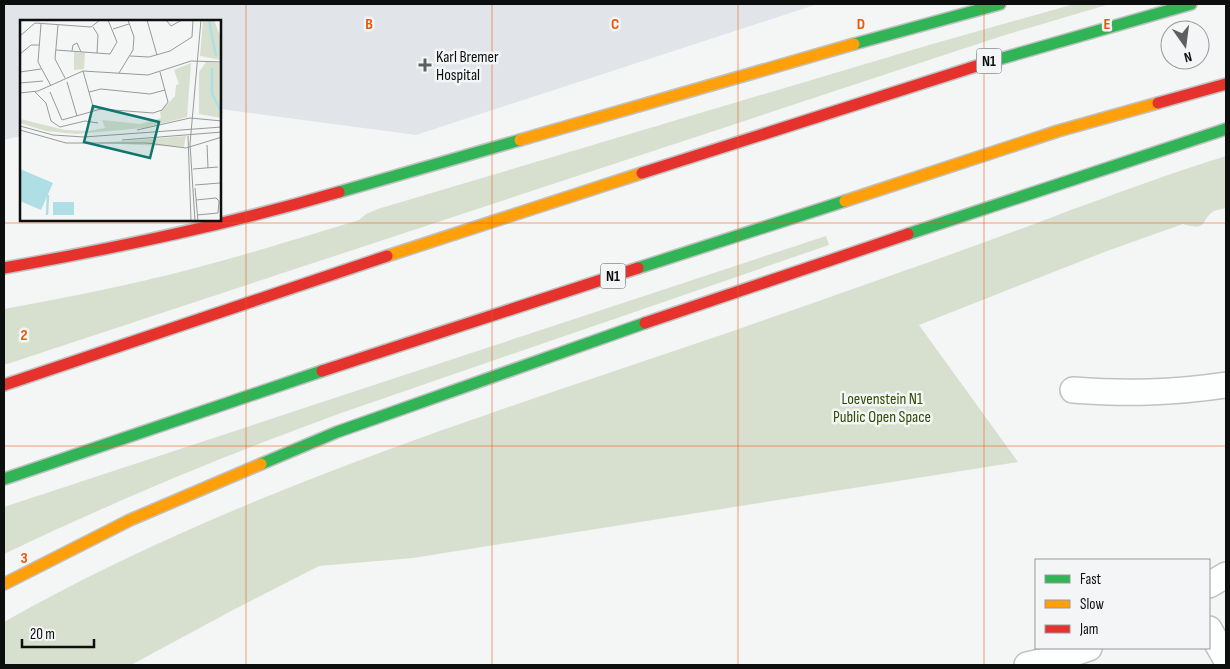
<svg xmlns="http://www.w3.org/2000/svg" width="1230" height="669" font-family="'Sofia Sans Condensed',sans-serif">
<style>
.built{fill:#e1e5e9}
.green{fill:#d7e0cf}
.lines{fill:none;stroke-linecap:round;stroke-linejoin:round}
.street-casing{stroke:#c0c1c1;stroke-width:28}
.fast-casing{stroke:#c0c1c1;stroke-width:14}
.slow-casing{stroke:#c0c1c1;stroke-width:14}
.jam-casing{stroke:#c0c1c1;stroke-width:14}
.street{stroke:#fdfefe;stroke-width:25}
.fast{stroke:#30b455;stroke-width:11}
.slow{stroke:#ff9f0a;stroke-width:11}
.jam{stroke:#e5322d;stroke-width:11}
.grid{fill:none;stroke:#e8590c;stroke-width:1;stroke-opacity:0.55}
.poi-dot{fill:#5e5f5f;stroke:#f3f5f6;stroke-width:2}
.labels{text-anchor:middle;stroke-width:5;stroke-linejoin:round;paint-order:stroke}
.shield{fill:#f3f5f6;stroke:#525354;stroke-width:1}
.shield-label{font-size:15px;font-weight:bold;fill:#0d0e0e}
.poi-label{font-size:16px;fill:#0d0e0e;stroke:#f3f5f6;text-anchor:start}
.park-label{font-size:16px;fill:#314d01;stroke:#f3f5f6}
.inset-river{fill:none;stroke:#addfe5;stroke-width:2.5}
.inset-road{fill:none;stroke:#989999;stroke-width:1}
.view{fill:#0f766e;fill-opacity:0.15;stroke:#0f766e;stroke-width:2.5}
.inset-edge{fill:none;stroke:#0d0e0e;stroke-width:2.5}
.grid-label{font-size:16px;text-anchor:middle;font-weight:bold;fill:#e8590c;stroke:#f3f5f6;stroke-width:5;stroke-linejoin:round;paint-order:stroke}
</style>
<rect width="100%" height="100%" fill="#f4f5f5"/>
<polygon class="built" points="4,4 818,4 416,135 220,109 220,21 21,21 21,136 4,140"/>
<g class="green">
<path d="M1074,4H1110L1002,36L4,365V309C59,299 114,288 168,275C233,259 296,239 359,220L366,214L381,208L929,45Z"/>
<path d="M1226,156V208C1223,209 1217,210 1214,211C1200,219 1210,232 1183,224L1107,251L919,325L1018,462L413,558L319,566L233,610L131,665H4V622C234,492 487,415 736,330C829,297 923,265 1015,231C1085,205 1155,178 1226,156Z"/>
<path d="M826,236L829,245L344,412C228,454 115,501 4,554V507Z"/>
</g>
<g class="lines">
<g class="street-casing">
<g id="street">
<path d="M1073,390C1127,394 1172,393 1226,385"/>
<polyline points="1209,585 1226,575"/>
<polyline points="1209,629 1226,659"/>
<polyline points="1027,665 1059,658 1089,648"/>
</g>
</g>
<g class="fast-casing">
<g id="fast">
<polyline points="854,44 1000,4"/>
<polyline points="989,62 1191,4"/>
<polyline points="339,192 520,140"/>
<polyline points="908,234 1226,129"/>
<polyline points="638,268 845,201"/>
<polyline points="261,464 337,432 645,323"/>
<polyline points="4,479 322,371"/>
</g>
</g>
<g class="slow-casing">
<g id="slow">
<polyline points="520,140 854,44"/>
<polyline points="845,201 1058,131 1158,103"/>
<polyline points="387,256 642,173"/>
<polyline points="4,584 130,520 261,464"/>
</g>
</g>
<g class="jam-casing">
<g id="jam">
<polyline points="1158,103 1226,84"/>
<polyline points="642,173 989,62"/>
<path d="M4,268C117,248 229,224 339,192"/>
<polyline points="645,323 908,234"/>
<polyline points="322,371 638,268"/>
<polyline points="4,385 387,256"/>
</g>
</g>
<use href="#street" class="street"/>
<use href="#fast" class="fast"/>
<use href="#slow" class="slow"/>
<use href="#jam" class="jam"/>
</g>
<path class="grid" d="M246,4V665M492,4V665M738,4V665M984,4V665M4,223H1226M4,446H1226"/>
<path class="poi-dot" d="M422.5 57.5h5v5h5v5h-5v5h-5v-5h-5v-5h5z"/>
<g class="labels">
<g class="shield">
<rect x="976.5" y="48.5" width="25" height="25" rx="4"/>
<rect x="600.5" y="263.5" width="25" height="25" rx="4"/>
</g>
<g class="shield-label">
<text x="989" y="66">N1</text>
<text x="613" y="281">N1</text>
</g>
<g class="poi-label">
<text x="436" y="62">Karl Bremer<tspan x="436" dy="18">Hospital</tspan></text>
</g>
<g class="park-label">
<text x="882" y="404">Loevenstein N1<tspan x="882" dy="18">Public Open Space</tspan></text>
</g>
</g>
<g transform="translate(20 20)">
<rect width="201" height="201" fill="#f4f5f5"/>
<path d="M183,0H194L201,18V40L180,36ZM54,32L65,33L64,49L54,50ZM186,42L201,43V98L179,94V52ZM171,43L167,97L124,108L56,114L26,111L0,103V99L45,110L68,111L85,108L82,100L120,104L141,98L140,92L155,76L156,65L159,64L154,50ZM166,116L164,127L77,123Z" fill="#d7e0cf"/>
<path d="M0,149L33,163L21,190L0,181ZM33,182H54V195H33Z" fill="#addfe5"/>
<path class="inset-river" d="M189,0L196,36M192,48V74L202,93M27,195L28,175"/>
<path class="inset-road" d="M127,0L137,35M146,0L151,6L162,0M21,4L18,42L31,66M38,5L35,39L45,58M73,7L78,15L77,33M93,9L109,4M0,16L15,3L71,7L80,0M36,30L90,34L97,22L88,0M52,31L53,25L57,23L61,32M0,34L11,25H20M110,36L129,37L150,31L172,17L173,0M63,51L74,90M0,52L21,49M99,53L113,30L114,17L108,0M47,62L57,96M0,63L23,61M15,72L26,83L31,101L40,107L65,101L78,103M30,72L42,100L81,89L133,93L142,90L148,82L140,52M69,72L81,69L130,74L145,70M0,73L18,71L63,51L128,55L171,41L202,42M0,106L33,115L64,117L202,107M0,110L46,123H127L166,128L202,117M117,110L170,98L202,101M168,116L171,201M102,120L202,112M187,125L188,148M173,149L198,147M175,165L200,163M175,168L178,201M176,180L196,178L199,181L198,193L177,195M175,201L170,124L181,0"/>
<path class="view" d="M73,86L139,102L130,138L64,122Z"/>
<rect width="201" height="201" class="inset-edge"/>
</g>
<g class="grid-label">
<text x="369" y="29">B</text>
<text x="615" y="29">C</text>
<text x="861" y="29">D</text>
<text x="1107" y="29">E</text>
<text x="24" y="340">2</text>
<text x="24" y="563">3</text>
</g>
<rect width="1230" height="669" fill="none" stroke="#0d0e0e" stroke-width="10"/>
<rect x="1035" y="559" width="175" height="90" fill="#f3f5f6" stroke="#979999"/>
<rect x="1045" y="575" width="25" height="8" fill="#30b455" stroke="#979999"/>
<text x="1080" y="584" font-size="15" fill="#0d0e0e">Fast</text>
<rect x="1045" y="600" width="25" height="8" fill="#ff9f0a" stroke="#979999"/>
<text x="1080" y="609" font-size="15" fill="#0d0e0e">Slow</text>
<rect x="1045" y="625" width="25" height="8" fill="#e5322d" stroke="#979999"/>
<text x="1080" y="634" font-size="15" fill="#0d0e0e">Jam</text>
<g transform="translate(1185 45) rotate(166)"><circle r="24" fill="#f3f5f6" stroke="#979999"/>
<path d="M0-4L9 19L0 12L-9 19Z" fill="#5e5f5f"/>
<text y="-8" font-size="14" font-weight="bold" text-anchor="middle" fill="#0d0e0e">N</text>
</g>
<path d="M22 639v8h72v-8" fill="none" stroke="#0d0e0e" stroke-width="2.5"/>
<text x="30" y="639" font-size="15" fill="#0d0e0e" stroke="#f3f5f6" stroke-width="4" paint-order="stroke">20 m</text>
</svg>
